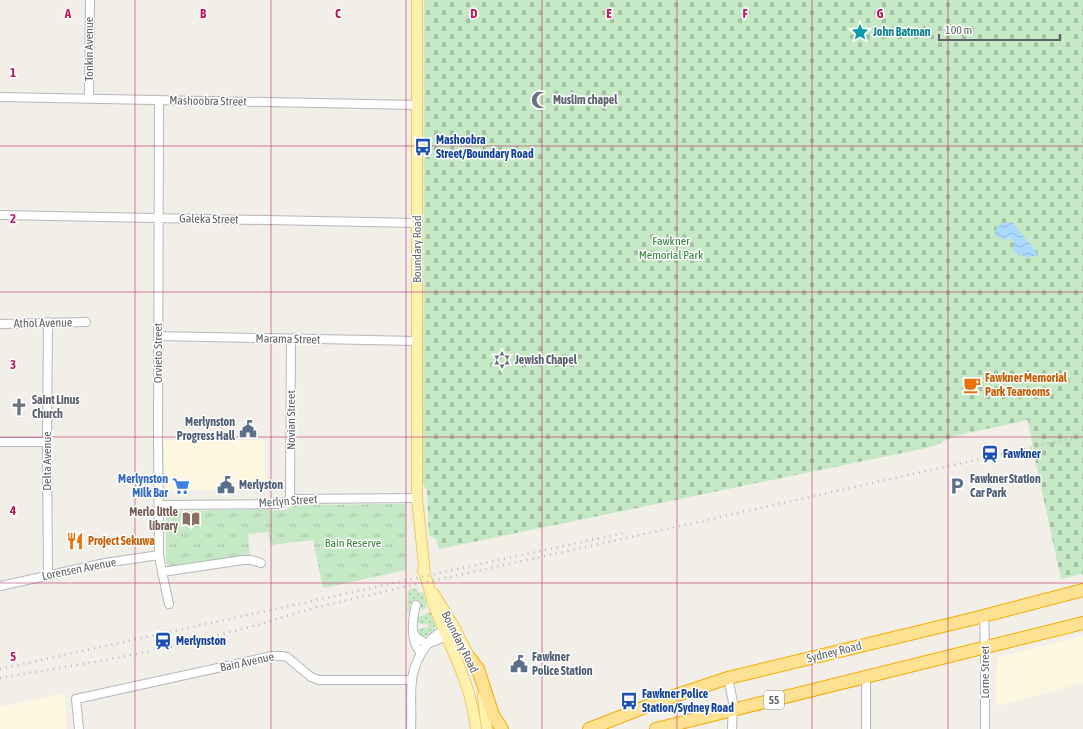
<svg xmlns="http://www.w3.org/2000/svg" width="1083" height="729" font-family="'Asap Condensed',sans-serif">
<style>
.commercial{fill:#fef7e0}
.grass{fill:url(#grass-dots)}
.cemetery{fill:url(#cemetery-stones)}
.park{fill:url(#park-tufts)}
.water{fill:url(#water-waves)}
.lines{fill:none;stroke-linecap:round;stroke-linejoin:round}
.minor-casing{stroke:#b5b8bc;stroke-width:10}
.major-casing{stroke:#f2c960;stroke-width:12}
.highway-casing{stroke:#f9ab00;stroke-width:14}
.minor{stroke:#fff;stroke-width:8}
.major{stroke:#fff2af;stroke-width:10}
.highway{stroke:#fde293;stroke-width:12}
.rail{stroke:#b6b7b8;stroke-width:2.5;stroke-dasharray:1 5;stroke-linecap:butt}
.grid{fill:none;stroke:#c2185b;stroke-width:1;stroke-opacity:0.55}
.labels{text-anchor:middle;stroke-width:3;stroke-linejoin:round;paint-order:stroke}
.shield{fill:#fff;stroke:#8f9295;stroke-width:1}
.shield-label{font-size:11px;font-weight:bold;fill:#5f6368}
.culture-label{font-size:12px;font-weight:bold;fill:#0d838f;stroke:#fff;text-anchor:start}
.street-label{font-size:12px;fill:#5f6368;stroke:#fff}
.worship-label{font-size:12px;font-weight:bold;fill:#5b616d;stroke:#fff;text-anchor:start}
.transit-label{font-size:12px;font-weight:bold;fill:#164399;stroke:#fff;text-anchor:start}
.park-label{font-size:12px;fill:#348238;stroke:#fff}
.food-label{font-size:12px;font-weight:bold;fill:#c56008;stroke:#fff;text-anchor:start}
.service-label{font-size:12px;font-weight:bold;fill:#4e5e75;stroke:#fff;text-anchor:start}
.shop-label{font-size:12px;font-weight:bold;fill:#366cbe;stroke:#fff;text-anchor:end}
.education-label{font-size:12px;font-weight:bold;fill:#785e54;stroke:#fff;text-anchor:end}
.grid-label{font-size:13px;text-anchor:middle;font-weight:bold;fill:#c2185b;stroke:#fff;stroke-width:3;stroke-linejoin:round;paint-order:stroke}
</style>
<defs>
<pattern id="grass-dots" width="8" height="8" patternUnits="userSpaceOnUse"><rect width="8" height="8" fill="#c5e8c5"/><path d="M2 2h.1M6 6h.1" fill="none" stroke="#a3c0a4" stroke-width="1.8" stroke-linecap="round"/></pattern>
<pattern id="cemetery-stones" width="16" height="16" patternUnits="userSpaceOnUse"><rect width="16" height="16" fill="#c5e8c5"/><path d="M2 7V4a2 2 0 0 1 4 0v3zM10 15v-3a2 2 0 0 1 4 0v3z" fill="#a3c0a4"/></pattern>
<pattern id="park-tufts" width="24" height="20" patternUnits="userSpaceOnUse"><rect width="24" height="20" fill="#c5e8c5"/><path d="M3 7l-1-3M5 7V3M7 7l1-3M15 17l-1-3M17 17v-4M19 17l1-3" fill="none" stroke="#a3c0a4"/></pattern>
<pattern id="water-waves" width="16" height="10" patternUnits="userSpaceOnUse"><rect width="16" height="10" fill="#aadaff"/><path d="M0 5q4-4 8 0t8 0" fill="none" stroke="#8eb4d2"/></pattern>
</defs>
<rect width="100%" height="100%" fill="#f1efe8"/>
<g class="commercial">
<polygon points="163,440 265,440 265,490 166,490"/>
<polygon points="1083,636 1083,683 996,706 997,657"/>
<polygon points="65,693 67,729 0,729 0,707"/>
</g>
<g class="grass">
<polygon points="417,588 419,593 423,592 426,601 426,608 421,610 420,604 418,602 410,605 409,613 407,613 408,590"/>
<path d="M431,612C439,622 436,637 421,636L418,632V629L428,627V624H421L418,622V617Z"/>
</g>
<polygon class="cemetery" points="424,0 1083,0 1083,574 1061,579 1035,459 1028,420 958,435 931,447 439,549 436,539 429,535 427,489 423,485"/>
<path class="park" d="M406,504V570L323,588L313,540L271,545L268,532L248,534L250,557L171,568L166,563V515L170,508L179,511L268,509C278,512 285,511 295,505Z"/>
<path class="water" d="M1008,222L1013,223L1037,253L1036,256L1027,257L1015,253L1013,249L1014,242L1010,238L1006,239L996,237C993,228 1000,223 1008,222Z"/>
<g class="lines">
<g class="minor-casing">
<g id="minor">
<polyline points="0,97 417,105"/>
<polyline points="89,99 90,0"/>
<polyline points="159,101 158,437 159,555 162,572 169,604"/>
<polyline points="0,215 417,223"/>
<polyline points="0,324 86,322"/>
<polyline points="158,336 417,341"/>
<polyline points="0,442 47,442"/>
<polyline points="290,500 291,339"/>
<polyline points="159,505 278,504 294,499 417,498"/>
<polyline points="162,572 243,560 251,560 261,563"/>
<polyline points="48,575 47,442 48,322"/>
<polyline points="0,586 105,563 159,555"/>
<path d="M416,605C412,620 410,642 421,653"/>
<polyline points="984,615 985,647 985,729"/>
<polyline points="414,633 416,637 427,644"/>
<polyline points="427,644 452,634"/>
<polyline points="728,678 733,702 732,729"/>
<polyline points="79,729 76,699 272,656 282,656 287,657 311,677 319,680 412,680"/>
<path d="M411,729C413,697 405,674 426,646C433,636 438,633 449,627"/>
<polyline points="866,729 866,677"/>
</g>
</g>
<g class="major-casing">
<g id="major">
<polyline points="417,0 417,498 425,575"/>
<path d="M423,571C429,582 430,596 435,608C451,651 471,682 476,729"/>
<polyline points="434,594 453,625 473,664"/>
<polyline points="483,696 487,729"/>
</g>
</g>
<g class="highway-casing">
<g id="highway">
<polyline points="469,657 478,669 493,715 502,729"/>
<polyline points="589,729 668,698 728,678 972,619 1083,590"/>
<polyline points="656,729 1083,623"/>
</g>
</g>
<use href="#minor" class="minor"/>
<use href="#major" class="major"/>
<use href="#highway" class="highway"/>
<g class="rail">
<polyline points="0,669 623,533"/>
<polyline points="0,678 106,660 181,645 257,625 314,608 395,589 604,543 1083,436"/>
</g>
</g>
<path class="grid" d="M135,0V729M271,0V729M406,0V729M542,0V729M677,0V729M812,0V729M948,0V729M0,146H1083M0,292H1083M0,437H1083M0,583H1083"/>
<defs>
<g id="sight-bare" transform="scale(1.38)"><path d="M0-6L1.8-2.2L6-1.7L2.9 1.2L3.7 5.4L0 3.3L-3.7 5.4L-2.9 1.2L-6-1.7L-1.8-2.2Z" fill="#0f9aa8" stroke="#fff" stroke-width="2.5" paint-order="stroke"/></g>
<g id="mosque-bare" transform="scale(1.38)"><path d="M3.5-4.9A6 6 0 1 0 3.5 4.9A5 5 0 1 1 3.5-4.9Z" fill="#6b7280" stroke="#fff" stroke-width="2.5" paint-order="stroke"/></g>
<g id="bus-bare" transform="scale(1.38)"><path d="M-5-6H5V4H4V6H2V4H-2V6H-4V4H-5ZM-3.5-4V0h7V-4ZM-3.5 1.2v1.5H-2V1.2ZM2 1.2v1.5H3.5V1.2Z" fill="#1a4fb4" stroke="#fff" stroke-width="2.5" paint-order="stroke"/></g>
<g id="synagogue-bare" transform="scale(1.38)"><path d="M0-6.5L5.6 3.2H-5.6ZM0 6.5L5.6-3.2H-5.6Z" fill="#6b7280" stroke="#fff" stroke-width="2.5" paint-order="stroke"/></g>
<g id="cafe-bare" transform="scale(1.38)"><path d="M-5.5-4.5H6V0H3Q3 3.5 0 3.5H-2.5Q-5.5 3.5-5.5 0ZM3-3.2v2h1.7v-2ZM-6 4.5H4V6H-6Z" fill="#e8710a" stroke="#fff" stroke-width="2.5" paint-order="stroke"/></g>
<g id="church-bare" transform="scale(1.38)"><path d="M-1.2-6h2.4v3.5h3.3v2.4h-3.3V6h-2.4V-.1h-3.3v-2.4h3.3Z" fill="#6b7280" stroke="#fff" stroke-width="2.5" paint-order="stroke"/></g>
<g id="civic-bare" transform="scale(1.38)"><path d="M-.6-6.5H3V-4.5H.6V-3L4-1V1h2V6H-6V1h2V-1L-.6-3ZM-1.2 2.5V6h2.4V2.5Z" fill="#5c6f8a" stroke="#fff" stroke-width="2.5" paint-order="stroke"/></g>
<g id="station-bare" transform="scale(1.38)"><path d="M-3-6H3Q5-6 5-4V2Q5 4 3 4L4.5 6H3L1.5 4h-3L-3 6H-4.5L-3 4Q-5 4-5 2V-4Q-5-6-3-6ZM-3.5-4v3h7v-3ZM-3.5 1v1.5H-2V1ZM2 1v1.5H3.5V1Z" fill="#1a4fb4" stroke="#fff" stroke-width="2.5" paint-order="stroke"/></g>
<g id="supermarket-bare" transform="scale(1.38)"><path d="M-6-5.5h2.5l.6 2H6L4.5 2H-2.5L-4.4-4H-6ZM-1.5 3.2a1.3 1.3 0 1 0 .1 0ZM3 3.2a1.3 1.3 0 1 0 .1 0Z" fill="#3f7fe0" stroke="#fff" stroke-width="2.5" paint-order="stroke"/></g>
<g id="parking-bare" transform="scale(1.38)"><path d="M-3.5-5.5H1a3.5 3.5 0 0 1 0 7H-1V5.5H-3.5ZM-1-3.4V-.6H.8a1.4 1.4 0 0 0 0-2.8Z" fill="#5c6f8a" stroke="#fff" stroke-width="2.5" paint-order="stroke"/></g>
<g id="library-bare" transform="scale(1.38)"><path d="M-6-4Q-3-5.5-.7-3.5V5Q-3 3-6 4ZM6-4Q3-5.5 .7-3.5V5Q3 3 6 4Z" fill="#8d6e63" stroke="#fff" stroke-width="2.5" paint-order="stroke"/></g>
<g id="restaurant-bare" transform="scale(1.38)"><path d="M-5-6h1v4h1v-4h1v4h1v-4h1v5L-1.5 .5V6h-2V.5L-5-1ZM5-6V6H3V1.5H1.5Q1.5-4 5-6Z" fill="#e8710a" stroke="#fff" stroke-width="2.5" paint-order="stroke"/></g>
</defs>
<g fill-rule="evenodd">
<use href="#sight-bare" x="860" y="32"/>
<use href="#mosque-bare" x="540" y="100"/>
<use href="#bus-bare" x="423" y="147"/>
<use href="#synagogue-bare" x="502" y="360"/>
<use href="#cafe-bare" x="972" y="385"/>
<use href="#church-bare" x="19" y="407"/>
<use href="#civic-bare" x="248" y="429"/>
<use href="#station-bare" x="990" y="454"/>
<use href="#civic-bare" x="226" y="485"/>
<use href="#supermarket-bare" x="181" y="486"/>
<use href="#parking-bare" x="957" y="486"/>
<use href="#library-bare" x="191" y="519"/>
<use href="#restaurant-bare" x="75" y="541"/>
<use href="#station-bare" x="163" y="641"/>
<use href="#civic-bare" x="519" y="664"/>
<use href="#bus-bare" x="629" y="701"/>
</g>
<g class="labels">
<rect class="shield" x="764" y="691" width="20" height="18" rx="3"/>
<g class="shield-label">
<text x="774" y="704">55</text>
</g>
<g class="culture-label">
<text x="873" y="36">John Batman</text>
</g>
<g class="street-label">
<text transform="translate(89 49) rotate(-90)" y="4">Tonkin Avenue</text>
<text transform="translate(208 101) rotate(1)" y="4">Mashoobra Street</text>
<text transform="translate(209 219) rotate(1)" y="4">Galeka Street</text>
<text transform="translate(417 249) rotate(-90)" y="4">Boundary Road</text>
<text transform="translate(43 323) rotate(-1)" y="4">Athol Avenue</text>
<text transform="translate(288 339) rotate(1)" y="4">Marama Street</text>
<text transform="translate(158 353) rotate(-90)" y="4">Orvieto Street</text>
<text transform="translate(291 420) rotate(-90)" y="4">Novian Street</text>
<text transform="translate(47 461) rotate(-90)" y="4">Delta Avenue</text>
<text transform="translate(288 501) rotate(-4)" y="4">Merlyn Street</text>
<text transform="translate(79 569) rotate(-11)" y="4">Lorensen Avenue</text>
<text transform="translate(460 642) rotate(63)" y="4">Boundary Road</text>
<text transform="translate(834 652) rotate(-14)" y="4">Sydney Road</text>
<text transform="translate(247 662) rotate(-12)" y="4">Bain Avenue</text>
<text transform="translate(985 672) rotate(-90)" y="4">Lorne Street</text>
</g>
<g class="worship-label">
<text x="553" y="104">Muslim chapel</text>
<text x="515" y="364">Jewish Chapel</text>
<text x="32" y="404">Saint Linus<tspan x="32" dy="14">Church</tspan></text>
</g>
<g class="transit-label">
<text x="436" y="144">Mashoobra<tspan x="436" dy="14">Street/Boundary Road</tspan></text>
<text x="1003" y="458">Fawkner</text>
<text x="176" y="645">Merlynston</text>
<text x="642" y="698">Fawkner Police<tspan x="642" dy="14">Station/Sydney Road</tspan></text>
</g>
<g class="park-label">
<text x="671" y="245">Fawkner<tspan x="671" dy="14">Memorial Park</tspan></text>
<text x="353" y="547">Bain Reserve</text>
</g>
<g class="food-label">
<text x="985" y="382">Fawkner Memorial<tspan x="985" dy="14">Park Tearooms</tspan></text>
<text x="88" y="545">Project Sekuwa</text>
</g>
<g class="service-label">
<text x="235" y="426" text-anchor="end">Merlynston<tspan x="235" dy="14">Progress Hall</tspan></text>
<text x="970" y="483">Fawkner Station<tspan x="970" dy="14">Car Park</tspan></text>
<text x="239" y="489">Merlyston</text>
<text x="532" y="661">Fawkner<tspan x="532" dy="14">Police Station</tspan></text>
</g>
<g class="shop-label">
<text x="168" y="483">Merlynston<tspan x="168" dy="14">Milk Bar</tspan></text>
</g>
<g class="education-label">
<text x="178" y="516">Merlo little<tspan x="178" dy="14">library</tspan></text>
</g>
</g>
<g class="grid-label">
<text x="68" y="18">A</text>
<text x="203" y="18">B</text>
<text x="338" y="18">C</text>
<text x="474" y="18">D</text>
<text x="609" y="18">E</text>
<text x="745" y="18">F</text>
<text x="880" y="18">G</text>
<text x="13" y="77">1</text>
<text x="13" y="223">2</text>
<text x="13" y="369">3</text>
<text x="13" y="515">4</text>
<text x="13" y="661">5</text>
</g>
<path d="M939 34v6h121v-6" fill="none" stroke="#5f6368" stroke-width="2"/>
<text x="945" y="34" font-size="12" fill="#5f6368" stroke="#ffffff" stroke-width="3" paint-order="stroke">100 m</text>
</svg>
